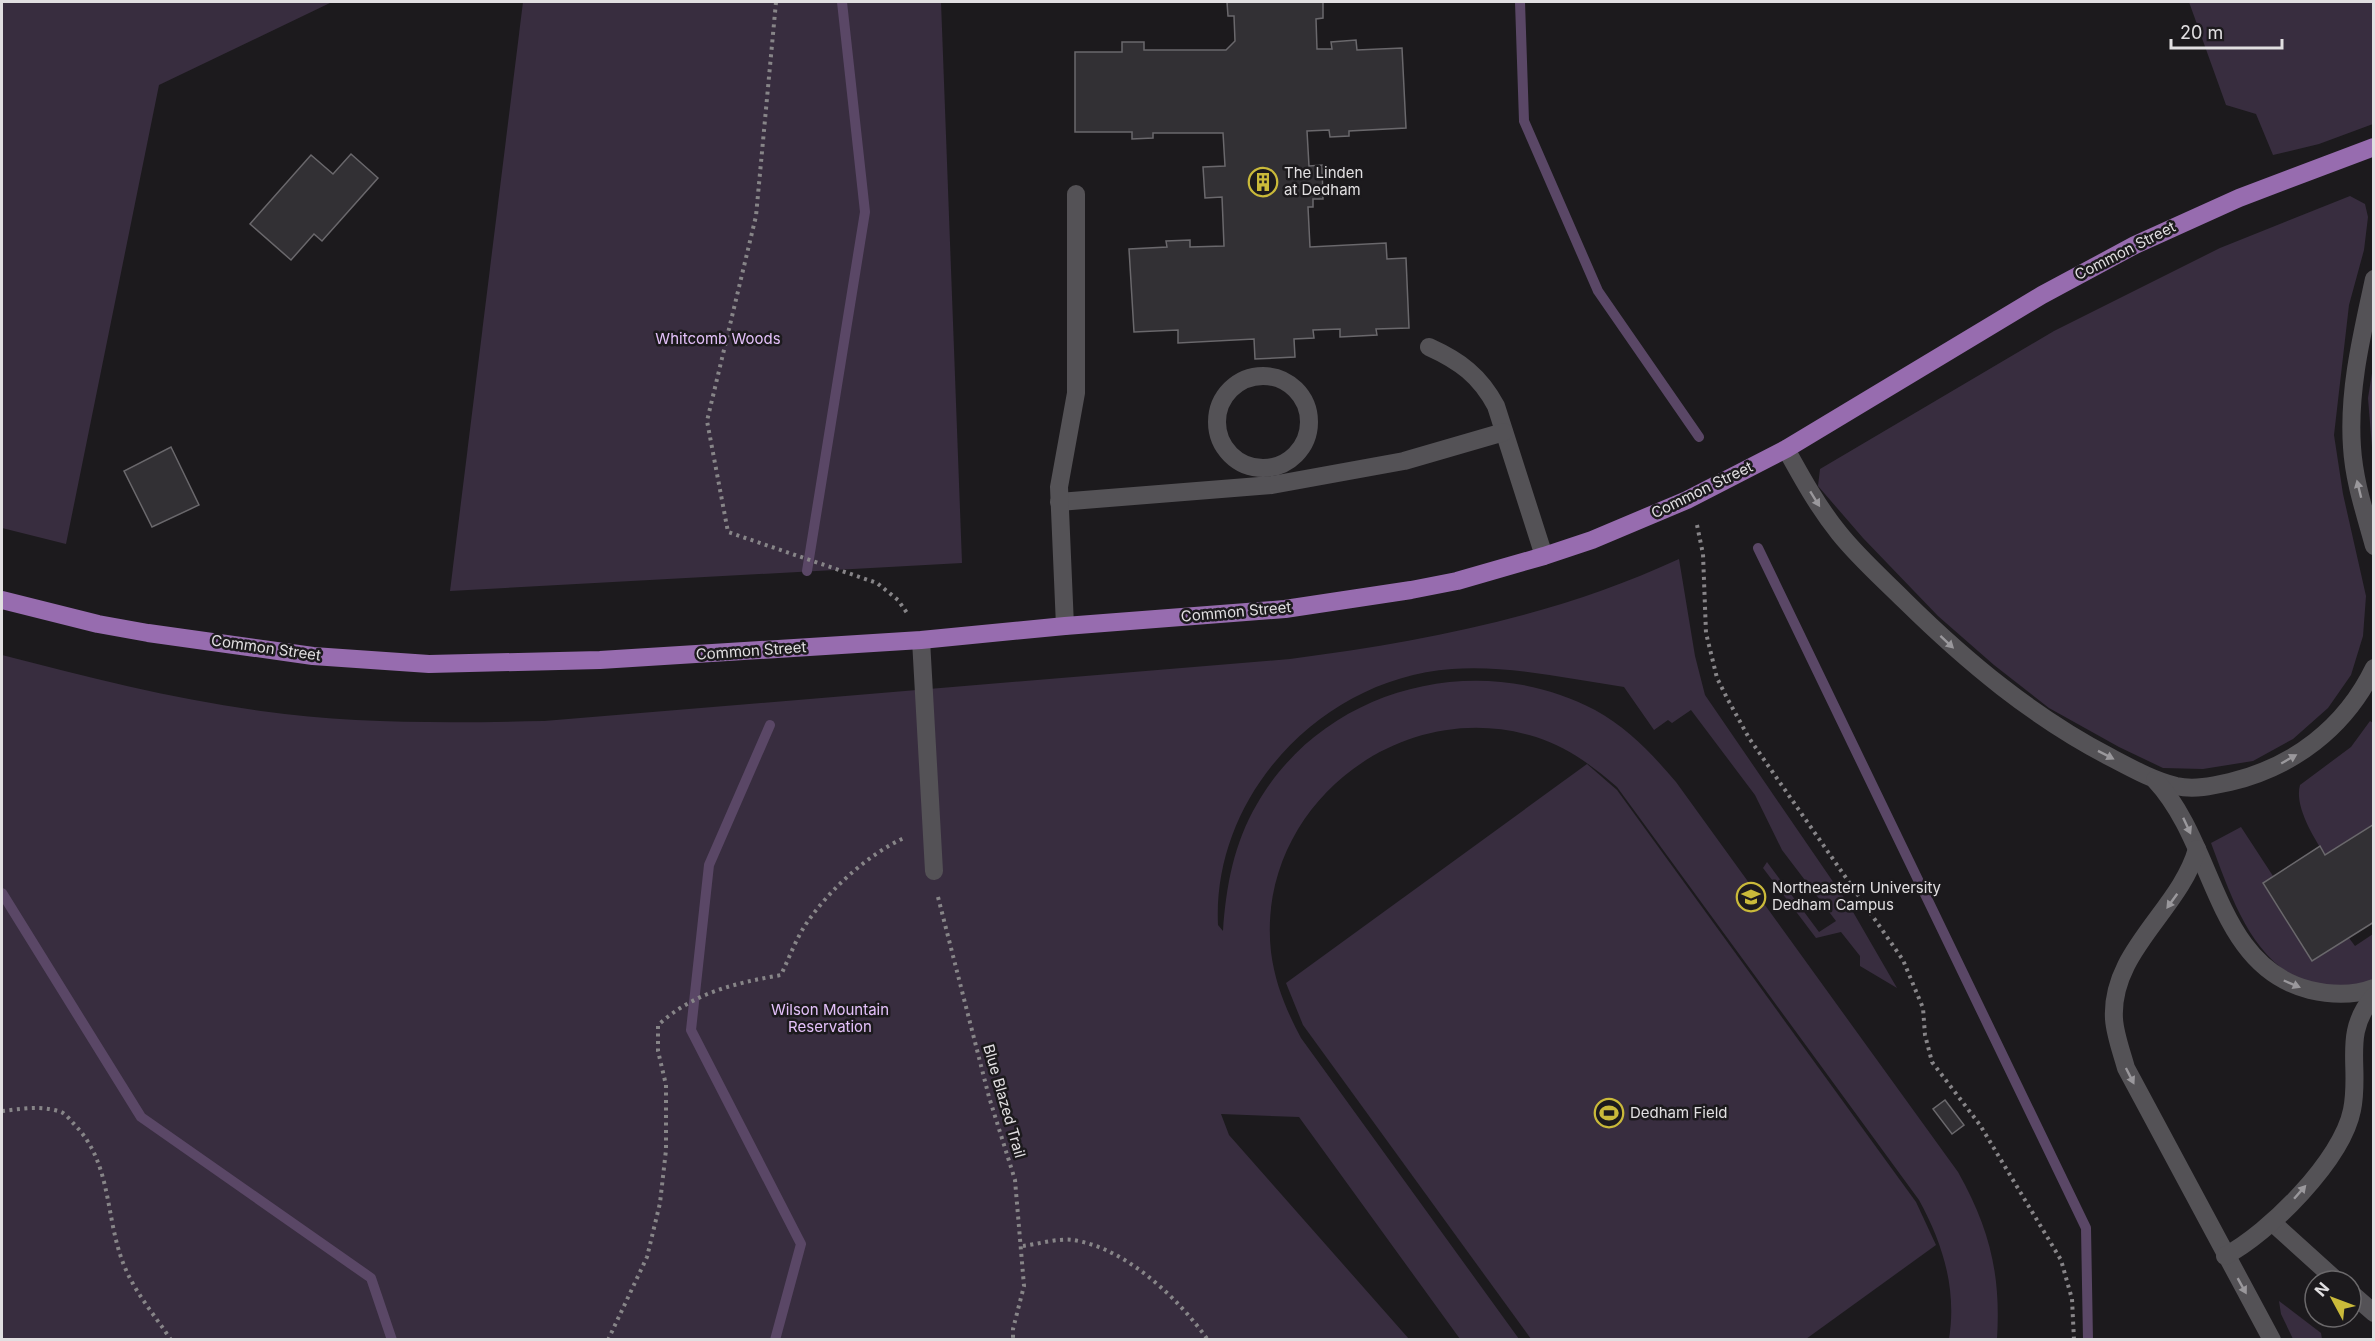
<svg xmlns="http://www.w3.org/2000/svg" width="2375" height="1341" font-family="Inter,sans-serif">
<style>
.green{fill:#382d3f}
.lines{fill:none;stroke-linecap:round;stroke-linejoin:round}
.stream{stroke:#5a4766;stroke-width:10}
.building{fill:#323034;stroke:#6a686c;stroke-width:1.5}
.path{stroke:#878588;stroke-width:4;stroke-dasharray:3 4.5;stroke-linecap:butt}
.minor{stroke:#545256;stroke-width:18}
.major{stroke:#976caf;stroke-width:18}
.oneway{fill:#9a989c}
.labels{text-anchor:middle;stroke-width:5;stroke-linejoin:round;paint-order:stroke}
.poi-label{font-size:15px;fill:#e1dfe1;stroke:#1c1a1d;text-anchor:start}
.street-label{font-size:15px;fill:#e1dfe1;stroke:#1c1a1d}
.park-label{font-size:15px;fill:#e4c1fa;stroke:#1c1a1d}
</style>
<rect width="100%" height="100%" fill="#1c1a1d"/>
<g class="green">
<polygon points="2,2 332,2 159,85 66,544 2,528"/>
<polygon points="523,2 941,2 962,563 450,591"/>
<polygon points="2189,2 2373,2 2373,124 2319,144 2273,155 2256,114 2226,105"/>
<polygon points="2350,196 2365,204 2368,217 2364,250 2349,305 2334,435 2343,494 2366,596 2363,636 2351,675 2328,708 2293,739 2253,761 2203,769 2163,768 2119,747 2049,708 1994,665 1938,616 1863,538 1818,486 1820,469 2054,331 2220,248"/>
<polygon points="2373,367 2374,367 2373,460 2368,398"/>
<path d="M1679,559L1695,656L1705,695L1849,905L1897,988L1860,966V956L1841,932L1816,938L1763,868L1767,862L1819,932L1836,921L1782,850L1755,795L1691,710L1672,723L1668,720L1654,730L1624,687C1568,679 1510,665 1452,669C1323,678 1212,794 1218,925L1223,931C1226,886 1234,843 1257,804C1324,687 1478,648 1595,710C1628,728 1653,755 1676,782L1958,1172C1990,1229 2001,1275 1997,1339H1949C1957,1289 1943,1244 1919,1200L1617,787C1593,766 1567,747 1536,737C1399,694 1255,808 1271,952C1275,983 1286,1010 1301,1038L1519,1339H1460L1299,1117L1221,1114L1229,1135L1409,1339H2V655C87,677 173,699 261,711C354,724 449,723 544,721L1290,659C1426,641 1553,617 1679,559Z"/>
<path d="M2370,721L2373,723V824L2325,855C2314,838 2294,806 2300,785L2351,747Z"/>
<polygon points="1587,764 1617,790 1916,1202 1936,1245 1806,1339 1531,1339 1303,1025 1286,983"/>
<path d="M2241,827L2273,876L2263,884L2312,961L2349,938L2355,946L2373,934V979C2359,987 2341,989 2324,986C2256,976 2232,899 2211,843Z"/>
<polygon points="2279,1301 2321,1333 2322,1339 2293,1339 2281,1314"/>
</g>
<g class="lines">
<g class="stream">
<polyline points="1520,2 1524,121 1598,291 1699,437"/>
<polyline points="1758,548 2086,1228 2088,1340"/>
<polyline points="807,571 865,212 842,2"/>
<polyline points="770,725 709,865 691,1030 801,1244 775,1340"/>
<polyline points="2,893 141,1117 371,1278 392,1340"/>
</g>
</g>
<g class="building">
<polygon points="1227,2 1323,2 1323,18 1316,19 1317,49 1332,49 1331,42 1356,40 1357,50 1402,48 1406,128 1349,131 1349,136 1330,137 1329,130 1307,131 1309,166 1322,165 1323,199 1313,199 1313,207 1308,207 1310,247 1386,243 1387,259 1406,258 1409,328 1376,329 1377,335 1340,337 1340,329 1313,330 1314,338 1294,339 1295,357 1255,359 1254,339 1178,343 1178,330 1134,332 1129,249 1167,247 1166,241 1190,240 1190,247 1224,246 1222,197 1205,198 1203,167 1225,166 1223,133 1153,133 1153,138 1132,139 1132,132 1075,132 1075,52 1122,52 1122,42 1144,42 1144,50 1226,50 1235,41 1234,16 1228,16"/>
<polygon points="351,154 378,178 322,241 314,234 291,260 250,224 311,155 333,174"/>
<polygon points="171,447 199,505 152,527 124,471"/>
<polygon points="2374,824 2374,922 2312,961 2263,883 2320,846 2325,855"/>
<polygon points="1945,1100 1964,1125 1952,1134 1933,1109"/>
</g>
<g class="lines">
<g class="path">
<polyline points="776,2 756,216 707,421 728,532 877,583 898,600 907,613"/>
<polyline points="1697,525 1703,554 1706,633 1717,678 1727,698 1749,738 1903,960 1923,1008 1925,1035 1932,1062 1980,1125 2061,1260 2072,1299 2074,1340"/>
<polyline points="938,897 989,1097 1015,1180 1024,1286 1013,1329 1013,1340"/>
<path d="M2,1111C21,1109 41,1105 61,1112C66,1114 70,1120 74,1124C114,1165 104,1221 126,1270C137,1295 156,1317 171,1340"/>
<path d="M1023,1246C1038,1244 1058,1238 1073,1240C1126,1248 1178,1298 1208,1340"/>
<path d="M608,1340L647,1257L660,1203L666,1150V1085L658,1051V1025C693,993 735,983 781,975C789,958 796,939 806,924C829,890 867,855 904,838"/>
</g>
<g class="minor">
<path d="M2374,279C2362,334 2348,391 2352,447C2354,481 2365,513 2374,546"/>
<path d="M1429,347C1460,361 1480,376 1496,406L1544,556"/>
<circle cx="1263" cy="422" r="46"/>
<path d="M1786,449C1802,478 1818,507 1839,533C1859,558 1883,579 1905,601C1967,662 2033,717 2110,757C2131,768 2152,780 2176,786C2194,790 2212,786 2230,782C2293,767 2345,728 2374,668"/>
<polyline points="1059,502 1272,485 1404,461 1504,432"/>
<polyline points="1065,626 1059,487 1076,393 1076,194"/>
<polyline points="921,640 934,871"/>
<path d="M2155,780C2216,845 2214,966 2310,990C2331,995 2353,996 2374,988"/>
<path d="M2197,849C2180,910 2110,951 2114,1019C2115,1035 2122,1053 2126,1068L2272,1340"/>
<polyline points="2273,1223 2337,1281"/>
<path d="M2225,1256C2269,1233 2342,1160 2352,1110C2361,1066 2341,1034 2374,996"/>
<polyline points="2351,1293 2374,1313"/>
</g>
<polyline class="major" points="2,600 98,624 148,633 313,656 429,664 600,660 921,640 1065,626 1285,609 1411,590 1457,581 1544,556 1592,540 1687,500 1786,449 2042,295 2135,245 2239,198 2374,147"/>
</g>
<defs><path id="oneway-solid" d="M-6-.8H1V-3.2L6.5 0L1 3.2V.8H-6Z" transform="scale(1.5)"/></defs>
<g class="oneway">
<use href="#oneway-solid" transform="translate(2359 489) rotate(-104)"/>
<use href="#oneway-solid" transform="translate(1815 499) rotate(58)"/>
<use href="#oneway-solid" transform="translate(1947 642) rotate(43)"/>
<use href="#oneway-solid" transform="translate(2106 755) rotate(27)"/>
<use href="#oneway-solid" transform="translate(2289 759) rotate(-30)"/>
<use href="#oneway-solid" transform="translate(2187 826) rotate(65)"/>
<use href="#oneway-solid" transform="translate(2172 901) rotate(126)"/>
<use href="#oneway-solid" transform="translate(2292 984) rotate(23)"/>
<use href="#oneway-solid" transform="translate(2130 1076) rotate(63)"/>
<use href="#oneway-solid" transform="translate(2300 1192) rotate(-49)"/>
<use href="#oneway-solid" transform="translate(2242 1286) rotate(61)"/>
</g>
<defs>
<g id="building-ring" transform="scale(1.5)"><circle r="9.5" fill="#1c1a1d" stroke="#caba3a" stroke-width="1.5"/><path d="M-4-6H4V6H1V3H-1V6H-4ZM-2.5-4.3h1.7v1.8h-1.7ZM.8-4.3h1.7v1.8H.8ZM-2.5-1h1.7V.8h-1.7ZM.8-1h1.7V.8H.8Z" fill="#caba3a"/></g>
<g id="university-ring" transform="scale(1.5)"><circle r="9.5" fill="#1c1a1d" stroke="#caba3a" stroke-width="1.5"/><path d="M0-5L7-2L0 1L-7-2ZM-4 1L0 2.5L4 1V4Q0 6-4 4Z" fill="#caba3a"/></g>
<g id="stadium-ring" transform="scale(1.5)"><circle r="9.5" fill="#1c1a1d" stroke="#caba3a" stroke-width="1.5"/><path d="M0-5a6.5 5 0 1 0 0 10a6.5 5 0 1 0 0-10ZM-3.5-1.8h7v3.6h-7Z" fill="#caba3a"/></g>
</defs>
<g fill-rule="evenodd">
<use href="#building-ring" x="1263" y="182"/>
<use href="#university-ring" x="1751" y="897"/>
<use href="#stadium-ring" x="1609" y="1113"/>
</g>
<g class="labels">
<g class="poi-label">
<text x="1284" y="178">The Linden<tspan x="1284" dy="17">at Dedham</tspan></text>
<text x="1772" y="893">Northeastern University<tspan x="1772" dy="17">Dedham Campus</tspan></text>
<text x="1630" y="1118">Dedham Field</text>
</g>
<g class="street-label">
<text transform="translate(2125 251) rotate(-27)" y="5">Common Street</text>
<text transform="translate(1702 490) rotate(-26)" y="5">Common Street</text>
<text transform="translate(1236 612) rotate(-5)" y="5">Common Street</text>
<text transform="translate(266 648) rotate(8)" y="5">Common Street</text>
<text transform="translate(751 651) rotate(-4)" y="5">Common Street</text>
<text transform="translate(1004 1101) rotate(74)" y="5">Blue Blazed Trail</text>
</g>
<g class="park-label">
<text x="718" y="344">Whitcomb Woods</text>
<text x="830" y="1015">Wilson Mountain<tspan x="830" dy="17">Reservation</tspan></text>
</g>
</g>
<rect width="2375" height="1341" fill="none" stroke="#e1dfe1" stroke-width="6"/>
<g transform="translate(2333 1299) rotate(311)"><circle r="28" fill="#1c1a1d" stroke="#6b696b" stroke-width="1.5"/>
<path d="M0-4.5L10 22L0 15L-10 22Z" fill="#caba3a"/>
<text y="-9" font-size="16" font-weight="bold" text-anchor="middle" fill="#e1dfe1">N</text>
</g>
<path d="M2171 39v9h111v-9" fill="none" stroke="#e1dfe1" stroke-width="3"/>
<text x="2180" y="39" font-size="18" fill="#e1dfe1" stroke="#1c1a1d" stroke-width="4.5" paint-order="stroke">20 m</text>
</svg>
